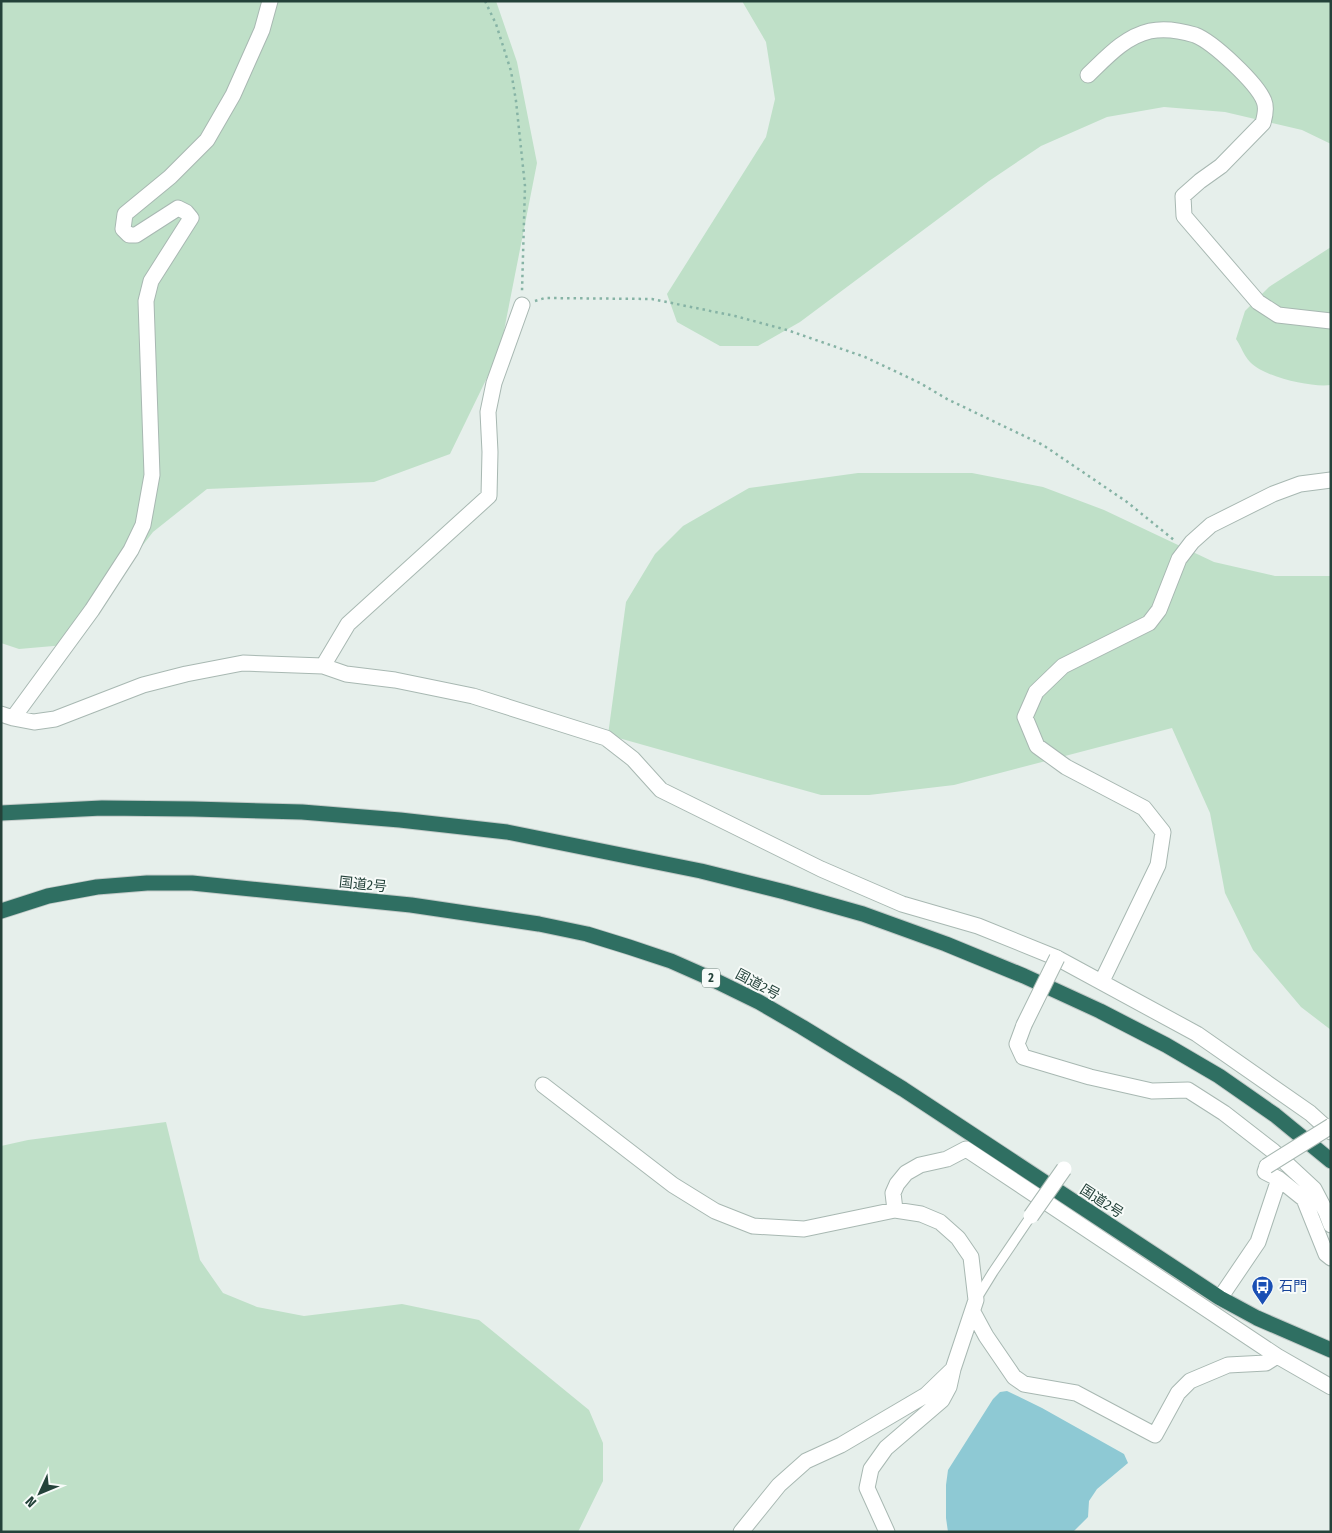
<svg xmlns="http://www.w3.org/2000/svg" width="1332" height="1533" viewBox="0 0 1332 1533" font-family="'Fira Sans Condensed','Noto Sans JP',sans-serif">
<style>
.green{fill:#bfe0c8}
.water{fill:#8ec9d4}
.lines{fill:none;stroke-linecap:round;stroke-linejoin:round}
.lane-casing{stroke:#a8b8b2;stroke-width:11}
.street-casing{stroke:#a8b8b2;stroke-width:17}
.highway-casing{stroke:#c2cac8;stroke-width:17}
.path{stroke:#86b3a5;stroke-width:2.5;stroke-dasharray:2.5 4;stroke-linecap:butt}
.lane{stroke:#fff;stroke-width:9}
.street{stroke:#fff;stroke-width:15}
.highway{stroke:#2f6f62;stroke-width:15}
.street-bridge-casing{stroke:#a8b8b2;stroke-width:17;stroke-linecap:butt}
.street-bridge{stroke:#fff;stroke-width:15}
.labels{text-anchor:middle;stroke-width:4;stroke-linejoin:round;paint-order:stroke}
.shield{fill:#f7fbf9;stroke:#637a73;stroke-width:1}
.shield-label{font-size:12px;font-weight:bold;fill:#24423a}
.street-label{font-size:14px;fill:#24423a;stroke:#f7fbf9}
.transit-label{font-size:14px;fill:#164399;stroke:#f7fbf9;text-anchor:start}
</style>
<rect width="100%" height="100%" fill="#e6efeb"/>
<path class="green" d="M 1,1 L 496,1 L 517,62 L 537,163 L 500,351 L 450,454 L 374,482 L 207,489 L 153,532 L 65,645 L 19,649 L 1,643 Z
M 742,1 L 1331,1 L 1331,144 L 1302,130 L 1225,112 L 1164,107 L 1107,117 L 1041,146 L 989,181 L 800,322 L 758,346 L 720,346 L 677,322 L 667,294 L 766,137 L 775,99 L 766,42 Z
M 1331,247 L 1331,385 C 1312,388 1264,377 1250,362 C 1244,356 1241,346 1236,339 L 1245,311 L 1269,287 Z
M 858,473 L 972,473 L 1043,487 L 1104,510 L 1214,562 L 1275,576 L 1331,576 L 1331,1030 L 1301,1007 L 1253,950 L 1225,893 L 1210,813 L 1172,728 L 954,785 L 869,795 L 821,795 L 608,735 L 626,602 L 655,554 L 683,526 L 749,488 Z
M 166,1122 L 200,1260 L 223,1293 L 257,1307 L 304,1316 L 402,1304 L 479,1320 L 589,1410 L 603,1443 L 603,1481 L 578,1532 L 1,1532 L 1,1146 L 28,1140 Z"/>
<path class="water" d="M 1007,1391 L 1042,1408 L 1124,1454 L 1128,1463 L 1097,1489 L 1089,1501 L 1088,1517 L 1073,1532 L 948,1532 L 946,1518 L 946,1485 L 948,1470 L 993,1399 L 1000,1392 Z"/>
<g class="lines">
<defs>
<path id="lane" d="M 977,1298 L 993,1272 L 1031,1216"/>
<path id="street" d="M 1088,75 C 1106,58 1124,37 1150,31 C 1164,28 1182,31 1195,35 C 1213,42 1257,83 1264,101 C 1267,108 1265,116 1263,123 L 1221,166 L 1200,181 L 1183,196 L 1184,216 L 1258,302 L 1278,315 L 1331,321
M 323,666 L 348,624 L 489,496 L 490,452 L 488,412 L 494,383 L 522,305
M 1,714 L 13,718 L 34,722 L 55,719 L 143,685 L 186,674 L 243,663 L 323,666 L 346,674 L 395,680 L 473,696 L 606,738 L 633,759 L 661,790 L 821,869 L 902,904 L 978,926 L 1057,958 L 1197,1034 L 1310,1113 L 1331,1132
M 13,718 L 92,610 L 131,550 L 143,525 L 152,475 L 146,301 L 151,281 L 191,218 L 186,212 L 178,208 L 136,235 L 129,235 L 123,229 L 125,214 L 170,177 L 207,140 L 233,95 L 262,30 L 270,1
M 1102,981 L 1158,865 L 1163,832 L 1144,808 L 1066,767 L 1037,746 L 1025,717 L 1036,692 L 1063,666 L 1149,623 L 1159,610 L 1179,559 L 1192,542 L 1211,525 L 1273,494 L 1300,484 L 1331,480
M 1024,1025 L 1017,1044 L 1023,1057 L 1090,1077 L 1152,1091 L 1188,1090 L 1224,1113 L 1273,1151 L 1314,1189 L 1326,1212 L 1331,1225
M 543,1085 L 673,1185 L 715,1211 L 753,1226 L 804,1229 L 895,1210 L 921,1214 L 940,1222 L 958,1238 L 971,1257 L 976,1300 L 953,1369 L 949,1387 L 942,1400 L 886,1448 L 871,1469 L 867,1488 L 887,1532
M 1267,1166 L 1265,1172 L 1279,1179 L 1304,1199 L 1326,1254 L 1331,1258
M 895,1210 L 893,1193 L 897,1184 L 906,1173 L 920,1165 L 947,1159 L 966,1149 L 1277,1356 L 1331,1387
M 1220,1298 L 1258,1242 L 1279,1179
M 973,1312 L 986,1336 L 1014,1377 L 1024,1384 L 1076,1393 L 1155,1435 L 1178,1393 L 1190,1381 L 1228,1365 L 1266,1363 L 1277,1356
M 741,1532 L 779,1485 L 806,1461 L 841,1445 L 926,1395 L 953,1369"/>
<path id="highway" d="M 1,813 L 102,808 L 193,809 L 302,812 L 400,820 L 507,832 L 701,871 L 785,892 L 863,914 L 946,944 L 1024,976 L 1100,1011 L 1166,1045 L 1219,1076 L 1275,1115 L 1331,1161
M 1,911 L 48,896 L 97,887 L 147,883 L 192,883 L 411,905 L 539,924 L 587,934 L 629,947 L 671,961 L 714,980 L 759,1002 L 802,1027 L 903,1089 L 1220,1298 L 1257,1318 L 1331,1350"/>
</defs>
<use href="#lane" class="lane-casing"/>
<use href="#street" class="street-casing"/>
<use href="#highway" class="highway-casing"/>
<path class="path" d="M 485,1 L 496,24 L 511,71 L 516,101 L 525,186 L 522,291
M 535,301 L 545,298 L 652,299 L 735,316 L 787,330 L 865,357 L 920,383 L 947,399 L 1043,445 L 1127,502 L 1174,540"/>
<use href="#lane" class="lane"/>
<use href="#street" class="street"/>
<use href="#highway" class="highway"/>
<defs>
<path id="street-bridge" d="M 1024,1025 L 1057,958
M 1267,1166 L 1331,1126
M 1031,1216 L 1064,1169"/>
</defs>
<use href="#street-bridge" class="street-bridge-casing"/>
<use href="#street-bridge" class="street-bridge"/>
</g>
<defs>
<symbol id="bus-pin" viewBox="-11 -11 22 30"><path d="M0 17L-7.5 6A9.5 9.5 0 1 1 7.5 6Z" fill="#1a4fb4" stroke="#f7fbf9"/><path d="M-5-6H5V4H4V6H2V4H-2V6H-4V4H-5ZM-3.5-4V0h7V-4ZM-3.5 1.2v1.5H-2V1.2ZM2 1.2v1.5H3.5V1.2Z" fill="#fff"/></symbol>
</defs>
<g fill-rule="evenodd">
<use href="#bus-pin" x="1250" y="1274" width="25" height="34"/>
</g>
<g class="labels">
<rect class="shield" x="702" y="968.5" width="18" height="19" rx="4"/>
<g class="shield-label">
<text x="711" y="982">2</text>
</g>
<g class="street-label">
<text transform="translate(363 884) rotate(6)" y="5">国道2号</text>
<text transform="translate(758 984) rotate(28)" y="5">国道2号</text>
<text transform="translate(1102 1201) rotate(33)" y="5">国道2号</text>
</g>
<g class="transit-label">
<text x="1279" y="1291">石門</text>
</g>
</g>
<rect width="1332" height="1533" fill="none" stroke="#24423a" stroke-width="5"/>
<g transform="translate(40 1493) rotate(226)" stroke="#f7fbf9" stroke-width="4" paint-order="stroke">
<path d="M0-4L9 19L0 12L-9 19Z" fill="#24423a"/>
<text y="-8" font-size="14" font-weight="bold" text-anchor="middle" fill="#24423a">N</text>
</g>
</svg>
